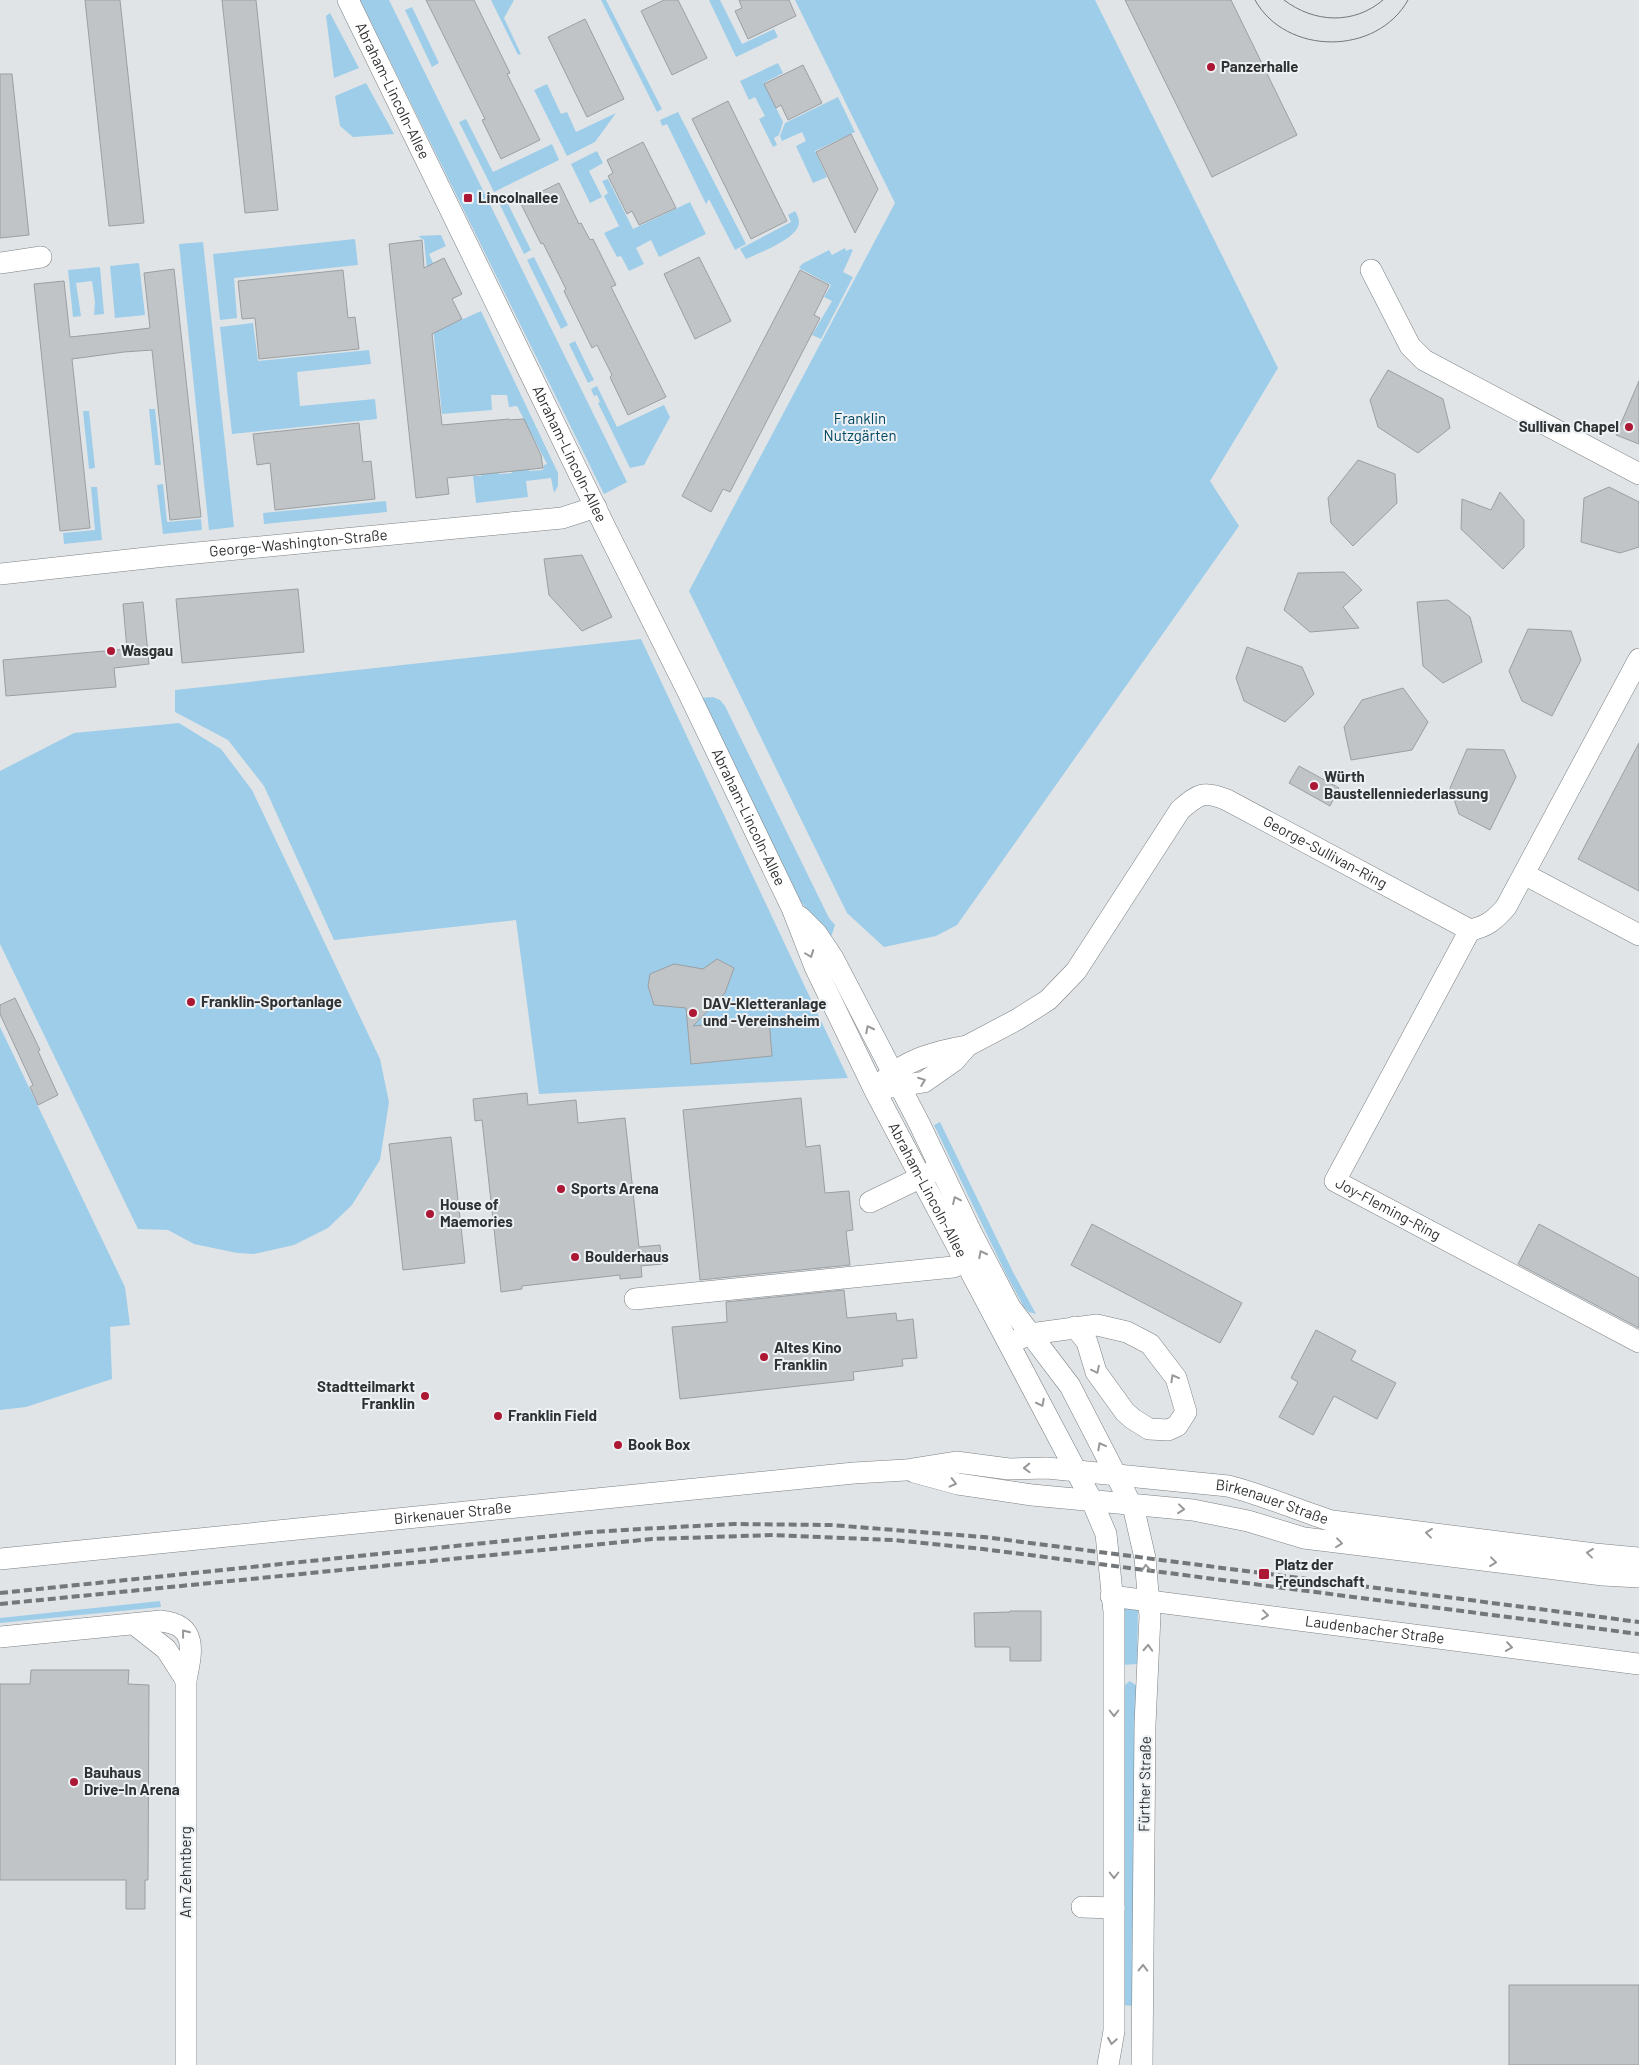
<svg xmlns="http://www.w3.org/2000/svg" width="1639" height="2065" viewBox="0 0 1639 2065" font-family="Barlow,sans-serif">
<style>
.green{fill:#9ecde9}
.building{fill:#c0c4c7;stroke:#9b9fa2}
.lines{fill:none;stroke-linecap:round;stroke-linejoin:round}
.minor-casing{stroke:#7c8083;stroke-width:22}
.minor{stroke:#fff;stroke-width:21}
.tram{stroke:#747779;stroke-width:1}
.rail{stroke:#747779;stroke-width:4;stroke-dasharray:8 4;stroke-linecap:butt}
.oneway{stroke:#979898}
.poi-dot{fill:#ac1734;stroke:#edf1f4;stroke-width:2}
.labels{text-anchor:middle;stroke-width:4;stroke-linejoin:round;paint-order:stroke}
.poi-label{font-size:15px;font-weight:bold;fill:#2f3132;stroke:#edf1f4;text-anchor:start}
.street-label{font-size:15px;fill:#2f3132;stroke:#edf1f4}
.park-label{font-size:15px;fill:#004663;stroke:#edf1f4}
</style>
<rect width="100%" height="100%" fill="#e0e4e7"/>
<path class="green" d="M 360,0 L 389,0 L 627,482 L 604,494 Z
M 491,0 L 514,0 L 504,18 L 521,54 L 518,55 Z
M 601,0 L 606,0 L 662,109 L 657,112 Z
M 709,0 L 720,0 L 742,44 L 774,29 L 778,37 L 736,57 Z
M 795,0 L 1095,0 L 1278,368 L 1210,481 L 1239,526 L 957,925 L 936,936 L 884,947 L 847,913 L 689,591 L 895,203 Z
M 412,7 L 439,63 L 432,67 L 405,10 Z
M 330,13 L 359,68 L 334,78 L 326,16 Z
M 778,63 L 783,73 L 764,83 L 783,122 L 779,135 L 774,138 L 777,145 L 773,147 L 759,119 L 765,116 L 755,97 L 749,100 L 740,81 Z
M 366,83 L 394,134 L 353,137 L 340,126 L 335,96 Z
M 547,84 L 561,114 L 567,112 L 576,132 L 616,113 L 595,142 L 567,156 L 534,90 Z
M 838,97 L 855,132 L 815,151 L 827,177 L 813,183 L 796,146 L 806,141 L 802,132 L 782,141 L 780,136 L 785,123 Z
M 678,112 L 746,244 L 735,250 L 709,199 L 706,204 L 667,124 L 662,126 L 660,120 Z
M 466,119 L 493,172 L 552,144 L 559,160 L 494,192 L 459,122 Z
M 597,151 L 603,163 L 589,171 L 602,197 L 590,203 L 571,164 Z
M 608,179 L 633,229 L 690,202 L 706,234 L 659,257 L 651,240 L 636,248 L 644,264 L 629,271 L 621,256 L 617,257 L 604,233 L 619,226 L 604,196 L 608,193 L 602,181 Z
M 505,198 L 531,250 L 524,254 L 498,201 Z
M 795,211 C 797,214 799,219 799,222 C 800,238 759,253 746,259 L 740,249 L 791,222 L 788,215 Z
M 441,235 L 446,246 L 429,254 L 443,285 L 450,325 L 481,311 L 558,473 L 558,486 L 554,493 L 551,478 L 526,481 L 528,497 L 476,503 L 473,476 L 481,476 L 482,471 L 497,470 L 499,474 L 512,473 L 512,469 L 528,467 L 529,471 L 543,470 L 544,465 L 547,464 L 517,406 L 509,407 L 507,395 L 491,395 L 492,410 L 442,414 L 424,240 L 418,236 Z
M 355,239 L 358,265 L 234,278 L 237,318 L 220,320 L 213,254 Z
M 203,242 L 234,527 L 209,530 L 179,244 Z
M 845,248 L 846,251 L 850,249 L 853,250 L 843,272 L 853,277 L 821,339 L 812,335 L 832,301 L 824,297 L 831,285 L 799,268 L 802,264 L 829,250 L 832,255 Z
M 534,257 L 568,325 L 561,329 L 527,260 Z
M 139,263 L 145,315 L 115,318 L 110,266 Z
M 100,267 L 104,314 L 94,315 L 95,302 L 92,281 L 76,283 L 81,316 L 73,317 L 68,270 Z
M 253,323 L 258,361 L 369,350 L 371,364 L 297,372 L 300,406 L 375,399 L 377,419 L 232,434 L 220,327 Z
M 575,341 L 594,380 L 588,383 L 569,344 Z
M 597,386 L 617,427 L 664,405 L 670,417 L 644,465 L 630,468 L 598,403 L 600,402 L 597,395 L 594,396 L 591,389 Z
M 149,409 L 155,409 L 161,465 L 155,465 Z
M 83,411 L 89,411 L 95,468 L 89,469 Z
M 163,484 L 167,522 L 201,519 L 202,530 L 163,534 L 157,485 Z
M 91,487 L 97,487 L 102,540 L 64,544 L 63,533 L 95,530 Z
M 386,501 L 387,512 L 264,524 L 263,513 Z
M 641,639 L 848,1078 L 539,1094 L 516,920 L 334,940 L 264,786 L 228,740 L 175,712 L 175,690 Z
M 713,697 L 720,700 L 725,706 L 829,918 L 835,925 L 831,937 L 800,901 L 700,698 Z
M 179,723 L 221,749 L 252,790 L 380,1059 L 389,1102 L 380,1160 L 352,1205 L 328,1228 L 294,1245 L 254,1254 L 237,1253 L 194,1244 L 168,1230 L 138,1229 L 0,944 L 0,771 L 74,733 Z
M 0,1027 L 125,1287 L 130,1325 L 110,1327 L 112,1379 L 26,1407 L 0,1410 Z
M 940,1122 L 1013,1272 L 1036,1314 L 1029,1312 L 1024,1307 L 1007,1276 L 934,1125 Z
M 160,1601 L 161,1607 L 0,1623 L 0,1618 Z
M 1123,1606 L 1138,1610 L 1137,1664 L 1122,1665 Z
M 1130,1681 L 1137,1686 L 1136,2006 L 1120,2005 L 1122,1687 Z"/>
<path class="building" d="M 85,0 L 120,0 L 144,223 L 109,226 Z
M 222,0 L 256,0 L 278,210 L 245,213 Z
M 426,0 L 474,0 L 510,73 L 507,74 L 540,140 L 501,159 L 482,120 L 485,119 Z
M 664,0 L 678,0 L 707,58 L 672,75 L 641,11 Z
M 739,0 L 789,0 L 796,16 L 748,39 L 735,11 L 742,8 Z
M 1125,0 L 1231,0 L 1297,135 L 1212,177 Z
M 585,19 L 624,99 L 587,117 L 548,37 Z
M 803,65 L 822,103 L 788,120 L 781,105 L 776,108 L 764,84 Z
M 0,74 L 12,74 L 29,235 L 0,238 Z
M 728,101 L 787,221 L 751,239 L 692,119 Z
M 851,134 L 878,189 L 855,233 L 816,152 Z
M 643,142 L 676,208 L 639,225 L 632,211 L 627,214 L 608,176 L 613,173 L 607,160 Z
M 559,183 L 579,224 L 581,223 L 590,240 L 593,239 L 616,285 L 611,287 L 666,397 L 628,415 L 610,377 L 612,375 L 597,345 L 592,348 L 564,291 L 566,289 L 543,243 L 541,244 L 520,202 Z
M 422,240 L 424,268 L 444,258 L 462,294 L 452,299 L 462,319 L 432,334 L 442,425 L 509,419 L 509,420 L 524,419 L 541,455 L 543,468 L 447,478 L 449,494 L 416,498 L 389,244 Z
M 699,257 L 731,321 L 695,339 L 664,274 Z
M 174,269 L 201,517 L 170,520 L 152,350 L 124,352 L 72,359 L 90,528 L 60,531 L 34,284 L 64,281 L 70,337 L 117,332 L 150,328 L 144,273 Z
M 343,270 L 348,318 L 355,317 L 359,349 L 259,359 L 255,318 L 242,319 L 238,281 Z
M 800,270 L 829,285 L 814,315 L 820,318 L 730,492 L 723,489 L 711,512 L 682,496 Z
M 1388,370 L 1443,399 L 1450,428 L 1418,453 L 1378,427 L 1370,400 Z
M 1639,381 L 1639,444 L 1616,435 Z
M 359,423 L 363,462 L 371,461 L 375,499 L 275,510 L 270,463 L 257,465 L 253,434 Z
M 1358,460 L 1395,474 L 1397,503 L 1353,546 L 1331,523 L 1328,498 Z
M 1609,487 L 1639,502 L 1639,547 L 1620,553 L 1581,542 L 1584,498 Z
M 1500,492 L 1524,520 L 1524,547 L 1503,569 L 1461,529 L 1462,499 L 1491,510 Z
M 582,555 L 612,617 L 582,631 L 549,595 L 544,559 Z
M 1344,572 L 1362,590 L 1343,607 L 1359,628 L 1310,632 L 1284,610 L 1298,573 Z
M 298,589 L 304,652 L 182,663 L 176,599 Z
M 1448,600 L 1470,617 L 1482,662 L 1443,683 L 1423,666 L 1417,602 Z
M 143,602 L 149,664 L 114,668 L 116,687 L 6,696 L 3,660 L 127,649 L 123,604 Z
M 1528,629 L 1571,631 L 1581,660 L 1552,716 L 1522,701 L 1509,671 Z
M 1247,647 L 1302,667 L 1314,694 L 1285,722 L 1244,701 L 1236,678 Z
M 1403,688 L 1428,722 L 1412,750 L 1351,760 L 1344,727 L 1362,700 Z
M 1639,743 L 1639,891 L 1578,859 Z
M 1467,749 L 1504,750 L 1516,777 L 1490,830 L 1459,814 L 1450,788 Z
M 1299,766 L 1339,788 L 1330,806 L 1289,783 Z
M 717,959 L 734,968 L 725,993 L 693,1026 L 769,1019 L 772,1056 L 691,1064 L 686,1008 L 654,1005 L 648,986 L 650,974 L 674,964 L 703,969 Z
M 15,998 L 40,1050 L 38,1051 L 58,1095 L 38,1105 L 30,1087 L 33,1085 L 0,1014 L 0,1005 Z
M 527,1093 L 528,1105 L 576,1100 L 578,1123 L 625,1118 L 639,1247 L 660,1245 L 662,1264 L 641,1266 L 642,1277 L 620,1279 L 620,1275 L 522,1286 L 522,1289 L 501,1292 L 482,1120 L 475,1121 L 473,1099 Z
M 801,1098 L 806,1147 L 820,1145 L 825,1193 L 849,1191 L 853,1230 L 846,1231 L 850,1265 L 700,1280 L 683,1110 Z
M 451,1137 L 465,1263 L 403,1270 L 389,1144 Z
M 1092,1224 L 1242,1303 L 1220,1343 L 1071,1265 Z
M 1539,1224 L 1639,1278 L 1639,1328 L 1518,1264 Z
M 844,1290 L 847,1318 L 896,1313 L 897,1321 L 913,1319 L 917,1358 L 902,1359 L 903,1366 L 853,1372 L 854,1380 L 680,1399 L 672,1327 L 727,1322 L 726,1302 Z
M 1316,1330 L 1356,1351 L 1351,1360 L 1396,1383 L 1377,1419 L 1334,1396 L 1313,1435 L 1279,1417 L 1298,1382 L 1291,1378 Z
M 1010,1611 L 1041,1611 L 1041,1661 L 1010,1661 L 1010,1647 L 975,1647 L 974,1613 L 1010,1612 Z
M 31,1670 L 129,1670 L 128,1684 L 149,1685 L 148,1880 L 145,1880 L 145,1909 L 126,1909 L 126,1880 L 0,1880 L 0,1684 L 30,1684 Z
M 1509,1985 L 1639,1985 L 1639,2065 L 1509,2065 Z"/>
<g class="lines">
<defs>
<g id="minor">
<path id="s1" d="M 348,0 L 605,527 L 688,692 L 792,908 L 815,967 L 874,1089 L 1092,1501 L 1106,1534 L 1114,1612 L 1114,2031 L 1108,2065"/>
<path d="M 0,263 L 41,257"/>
<path d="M 1371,270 L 1410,346 L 1424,360 L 1639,474"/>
<path id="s2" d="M 0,574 L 165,556 L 562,518 L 596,507"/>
<path d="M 1524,874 L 1639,935"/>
<path d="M 800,917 L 817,934 L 833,958 L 919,1123 L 971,1232 L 1010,1307 L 1070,1386 L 1134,1510 L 1145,1558 L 1150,1616 L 1145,1724 L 1142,2065"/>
<path id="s3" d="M 1470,930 L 1335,1181 L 1639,1342"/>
<path d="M 882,1082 C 905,1060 936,1051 967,1046"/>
<path id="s4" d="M 886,1088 L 924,1082 L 954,1061 L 967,1046 L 1018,1019 L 1048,1000 L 1076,971 L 1180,810 C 1199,794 1203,790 1227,800 L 1470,930 C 1486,927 1495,920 1506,907 L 1639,659"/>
<path d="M 870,1202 L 934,1171"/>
<path d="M 635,1299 L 953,1267 L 965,1262"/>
<path d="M 1019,1339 L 1030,1334 L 1097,1325 L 1127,1332 L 1150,1344 L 1176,1378 L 1186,1412 L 1177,1426 L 1168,1430 L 1149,1429 L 1133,1419 L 1125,1412 L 1096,1372 L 1087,1342 L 1075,1327"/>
<path d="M 914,1472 L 958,1484 L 1032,1495 L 1193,1510 L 1248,1521 L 1304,1538 L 1603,1575 L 1639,1577"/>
<path id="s5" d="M 0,1559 L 854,1473 L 906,1470 L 956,1462 L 1009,1469 L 1047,1468 L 1228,1486 C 1264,1495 1297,1510 1332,1521 L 1595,1554 L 1639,1558"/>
<path id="s6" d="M 1111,1596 L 1639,1664"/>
<path d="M 134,1624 L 166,1649 L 186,1680"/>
<path d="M 0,1637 L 161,1621 C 198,1625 192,1651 186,1680 L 186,2065"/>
<path d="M 1082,1907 L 1114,1908"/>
</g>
</defs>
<use href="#minor" class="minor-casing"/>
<use href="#minor" class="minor"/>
<path class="tram" d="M 1255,0 C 1286,56 1377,56 1408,0
M 1284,0 C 1314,23 1354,25 1383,0"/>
<path class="rail" d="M 0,1593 L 591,1532 L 676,1527 L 734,1524 L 831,1525 L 984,1537 L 1639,1622
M 0,1604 L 652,1539 L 773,1535 L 893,1540 L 983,1549 L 1639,1634"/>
</g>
<defs><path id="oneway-chevron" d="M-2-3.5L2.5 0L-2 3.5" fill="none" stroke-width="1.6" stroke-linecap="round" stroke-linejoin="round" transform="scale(1.25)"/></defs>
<g class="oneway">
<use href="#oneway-chevron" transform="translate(810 954) rotate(69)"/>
<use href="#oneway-chevron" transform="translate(869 1029) rotate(-117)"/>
<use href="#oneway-chevron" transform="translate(922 1081) rotate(-21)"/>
<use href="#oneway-chevron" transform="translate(956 1200) rotate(-115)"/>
<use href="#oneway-chevron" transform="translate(982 1254) rotate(-117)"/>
<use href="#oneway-chevron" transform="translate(1096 1370) rotate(64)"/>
<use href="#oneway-chevron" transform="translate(1174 1378) rotate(-119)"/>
<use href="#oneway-chevron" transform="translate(1041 1403) rotate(63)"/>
<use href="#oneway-chevron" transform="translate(1101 1446) rotate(-118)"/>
<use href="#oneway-chevron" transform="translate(1027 1468) rotate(178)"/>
<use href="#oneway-chevron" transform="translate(953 1483) rotate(14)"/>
<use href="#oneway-chevron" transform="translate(1181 1509) rotate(6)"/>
<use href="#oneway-chevron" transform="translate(1429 1533) rotate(-173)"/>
<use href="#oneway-chevron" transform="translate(1339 1543) rotate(7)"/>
<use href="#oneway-chevron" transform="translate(1590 1553) rotate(-173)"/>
<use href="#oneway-chevron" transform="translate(1493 1562) rotate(7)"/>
<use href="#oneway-chevron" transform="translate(1146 1568) rotate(-94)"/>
<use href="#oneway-chevron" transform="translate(1265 1615) rotate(7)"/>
<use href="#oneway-chevron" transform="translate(185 1633) rotate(-128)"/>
<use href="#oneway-chevron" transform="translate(1509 1647) rotate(8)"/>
<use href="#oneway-chevron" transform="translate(1148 1648) rotate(-87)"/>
<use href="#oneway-chevron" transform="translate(1114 1713) rotate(90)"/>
<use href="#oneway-chevron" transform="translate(1114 1875) rotate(90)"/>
<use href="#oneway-chevron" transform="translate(1143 1968) rotate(-89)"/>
<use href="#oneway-chevron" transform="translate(1112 2041) rotate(99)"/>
</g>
<g class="poi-dot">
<circle cx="1211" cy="67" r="5"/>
<rect x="463" y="193" width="10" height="10" rx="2.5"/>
<circle cx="1629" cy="427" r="5"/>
<circle cx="111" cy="651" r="5"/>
<circle cx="1314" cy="786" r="5"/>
<circle cx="191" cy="1002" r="5"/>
<circle cx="693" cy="1013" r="5"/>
<circle cx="561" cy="1189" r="5"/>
<circle cx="430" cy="1214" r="5"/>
<circle cx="575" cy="1257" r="5"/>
<circle cx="764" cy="1357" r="5"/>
<circle cx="425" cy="1396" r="5"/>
<circle cx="498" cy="1416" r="5"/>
<circle cx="618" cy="1445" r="5"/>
<rect x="1258" y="1568" width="12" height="12" rx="2.5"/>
<circle cx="74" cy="1782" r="5"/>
</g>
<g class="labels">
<g class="poi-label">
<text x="1221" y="72">Panzerhalle</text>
<text x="478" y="203">Lincolnallee</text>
<text x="1619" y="432" text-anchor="end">Sullivan Chapel</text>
<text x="121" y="656">Wasgau</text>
<text x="1324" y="782">Würth<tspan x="1324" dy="17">Baustellenniederlassung</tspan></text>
<text x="201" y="1007">Franklin-Sportanlage</text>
<text x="703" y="1009">DAV-Kletteranlage<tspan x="703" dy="17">und -Vereinsheim</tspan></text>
<text x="571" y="1194">Sports Arena</text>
<text x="440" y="1210">House of<tspan x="440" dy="17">Maemories</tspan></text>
<text x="585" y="1262">Boulderhaus</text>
<text x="774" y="1353">Altes Kino<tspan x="774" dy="17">Franklin</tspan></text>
<text x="415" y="1392" text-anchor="end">Stadtteilmarkt<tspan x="415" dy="17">Franklin</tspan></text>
<text x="508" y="1421">Franklin Field</text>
<text x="628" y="1450">Book Box</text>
<text x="1275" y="1570">Platz der<tspan x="1275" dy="17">Freundschaft</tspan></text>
<text x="84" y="1778">Bauhaus<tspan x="84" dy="17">Drive-In Arena</tspan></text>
</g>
<g class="street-label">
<text dy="5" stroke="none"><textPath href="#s1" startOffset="101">Abraham-Lincoln-Allee</textPath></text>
<text dy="5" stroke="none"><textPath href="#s1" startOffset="505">Abraham-Lincoln-Allee</textPath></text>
<text dy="5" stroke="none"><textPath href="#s2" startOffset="300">George-Washington-Straße</textPath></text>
<text dy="5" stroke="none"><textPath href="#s1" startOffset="910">Abraham-Lincoln-Allee</textPath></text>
<text dy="5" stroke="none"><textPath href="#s4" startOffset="584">George-Sullivan-Ring</textPath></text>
<text dy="5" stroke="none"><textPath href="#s1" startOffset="1324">Abraham-Lincoln-Allee</textPath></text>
<text dy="5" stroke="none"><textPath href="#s3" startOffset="345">Joy-Fleming-Ring</textPath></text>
<text dy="5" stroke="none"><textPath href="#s5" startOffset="1281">Birkenauer Straße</textPath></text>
<text dy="5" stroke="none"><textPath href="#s5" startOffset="455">Birkenauer Straße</textPath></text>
<text dy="5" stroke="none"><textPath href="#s6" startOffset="266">Laudenbacher Straße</textPath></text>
<text transform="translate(1145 1784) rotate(-89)" y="5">Fürther Straße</text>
<text transform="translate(186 1872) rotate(-90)" y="5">Am Zehntberg</text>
</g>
<g class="park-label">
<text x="860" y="424">Franklin<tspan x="860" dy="17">Nutzgärten</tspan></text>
</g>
</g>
</svg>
